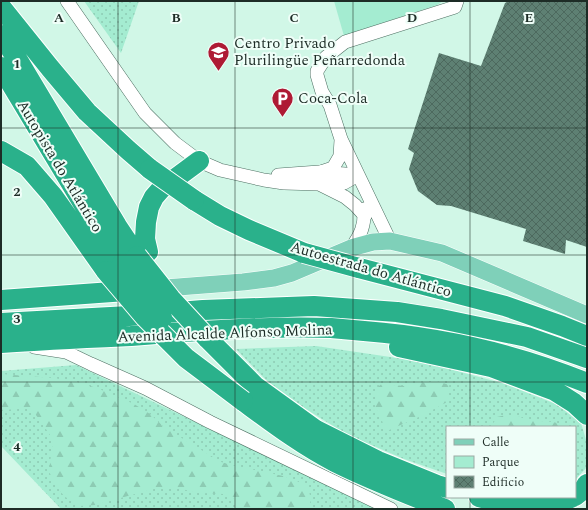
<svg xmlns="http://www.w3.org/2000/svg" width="588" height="510" viewBox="0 0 588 510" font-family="Spectral,serif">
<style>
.grass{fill:url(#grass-dots)}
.forest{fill:url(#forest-firs)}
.park{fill:#a4ecd1}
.building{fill:url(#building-cross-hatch)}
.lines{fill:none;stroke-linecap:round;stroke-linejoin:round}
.minor-casing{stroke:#4d6f62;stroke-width:14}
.major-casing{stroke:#fff;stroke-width:18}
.highway-casing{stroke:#fff;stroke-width:22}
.minor{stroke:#fff;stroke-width:13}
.major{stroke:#7fd0b9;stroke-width:17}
.highway{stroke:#2ab18b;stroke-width:20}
.highway-bridge-casing{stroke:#fff;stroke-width:22;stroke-linecap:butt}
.highway-bridge{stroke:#2ab18b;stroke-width:20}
.grid{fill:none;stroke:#1d2c26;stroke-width:1;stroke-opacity:0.55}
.labels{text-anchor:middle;stroke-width:4;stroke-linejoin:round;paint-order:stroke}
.poi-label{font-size:15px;fill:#1d2c26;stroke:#effef8;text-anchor:start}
.street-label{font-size:15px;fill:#1d2c26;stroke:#effef8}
.grid-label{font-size:13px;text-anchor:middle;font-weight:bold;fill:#1d2c26;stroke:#effef8;stroke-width:4;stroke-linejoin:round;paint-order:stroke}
</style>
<defs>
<pattern id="grass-dots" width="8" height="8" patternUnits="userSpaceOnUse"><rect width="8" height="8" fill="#a4ecd1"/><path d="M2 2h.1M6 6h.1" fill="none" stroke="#8dcbb3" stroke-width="1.8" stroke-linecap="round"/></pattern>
<pattern id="forest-firs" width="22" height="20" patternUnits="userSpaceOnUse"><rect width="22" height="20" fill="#a4ecd1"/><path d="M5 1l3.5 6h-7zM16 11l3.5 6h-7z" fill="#8dcbb3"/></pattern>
<pattern id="building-cross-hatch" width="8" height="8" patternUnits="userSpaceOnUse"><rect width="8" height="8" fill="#5e8073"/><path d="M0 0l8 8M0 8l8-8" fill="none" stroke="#4d695e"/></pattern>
</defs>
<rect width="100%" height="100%" fill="#d1f7e7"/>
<path class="grass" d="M 84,1 L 139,1 L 121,53 Z
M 316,346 L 424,362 L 505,384 L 556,404 L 581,423 L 587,443 L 587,467 L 575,480 L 575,427 L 447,427 L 447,474 L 404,459 L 348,435 L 304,408 L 267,381 L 236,349 Z
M 76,365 L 377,509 L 61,509 L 1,446 L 1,371 Z"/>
<path class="forest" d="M 1,374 L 53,378 L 73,381 L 97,388 L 134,404 L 150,414 L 162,425 L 180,437 L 221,462 L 243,468 L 265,472 L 283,476 L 295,480 L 308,487 L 311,500 L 308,509 L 237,509 L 234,499 L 223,494 L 203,493 L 180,489 L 157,488 L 95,505 L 79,506 L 64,496 L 54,483 L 49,471 L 53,439 L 31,408 L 3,410 L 1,409 Z
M 437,381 L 449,385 L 449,401 L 421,416 L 387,431 L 383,424 L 381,417 L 375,407 L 375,389 L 383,383 L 393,385 L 404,386 L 420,383 Z
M 506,415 L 517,416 L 528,420 L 553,422 L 565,425 L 568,427 L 491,427 L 497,417 Z"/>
<path class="park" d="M 334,1 L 443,1 L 437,5 L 344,36 Z"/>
<path class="building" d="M 509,1 L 587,1 L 587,247 L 566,240 L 565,254 L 523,241 L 526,229 L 451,206 L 437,205 L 418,191 L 409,169 L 414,153 L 408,149 L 439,53 L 481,66 L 505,3 Z"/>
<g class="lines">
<defs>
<path id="minor" d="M 67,1 L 145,113 L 175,143 L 199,161 L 220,170 L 264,180 L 284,183 L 319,184 L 345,197 L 355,205 L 365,216
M 321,172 L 333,168 L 340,156 L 341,140
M 278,175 L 319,172 L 358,175
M 322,184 L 344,183 L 358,175
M 390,241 L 341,139 L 330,105 L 322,92 L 317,75 L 317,71 L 326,57 L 345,42 L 455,7 L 457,1
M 351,248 C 361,235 365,225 364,209
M 34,347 L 66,352 L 91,364 L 145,388 L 210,422 L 391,509"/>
<path id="major" d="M 152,289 L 243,282 L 274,278 L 292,273 L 351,248 L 373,242 L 390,241 L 442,253 L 587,315"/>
<path id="highway" d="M 1,7 L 50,68 L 87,112 L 128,150 L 150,169
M 1,35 L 16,57 L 117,226 L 137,256
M 1,67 L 102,235 L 122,263
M 1,151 L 27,166 L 53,196 L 106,271
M 194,200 L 220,216 L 249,230 L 304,253
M 148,252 L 145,239 L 146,222 L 149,207 L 154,197 L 161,189 L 199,161
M 359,268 L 505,306 L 562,326 L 587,336
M 1,300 L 126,291
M 1,323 L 129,316 L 203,310 L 314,306 L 397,312 L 441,319 L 527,337 L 587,358
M 207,338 L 255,386 L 316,430 L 378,461 L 437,485 L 447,488
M 1,343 C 44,340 88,338 131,336 C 197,331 264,326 331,328 C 342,329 353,330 364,331 C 440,337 516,354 587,383
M 399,347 L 491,367 L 555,391 L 574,403 L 587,415
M 243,401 C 273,423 302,445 335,462 C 371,480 408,494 445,509
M 575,496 L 584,489 L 587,484
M 479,497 C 508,505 546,510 573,497"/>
</defs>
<use href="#minor" class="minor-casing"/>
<use href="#major" class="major-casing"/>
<use href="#highway" class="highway-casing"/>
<use href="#minor" class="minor"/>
<use href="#major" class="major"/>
<use href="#highway" class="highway"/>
<defs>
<path id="highway-bridge" d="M 150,169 L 194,200
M 304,253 L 359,268
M 137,256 L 171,299 L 207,338
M 122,263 L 158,313 L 162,318
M 106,271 L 145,317 L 186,358 L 243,401"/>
</defs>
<use href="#highway-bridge" class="highway-bridge-casing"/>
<use href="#highway-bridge" class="highway-bridge"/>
</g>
<path class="grid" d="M 118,1 L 118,509M 235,1 L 235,509M 353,1 L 353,509M 470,1 L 470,427M 1,128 L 587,128M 1,255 L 587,255M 1,382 L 587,382M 470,497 L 470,509"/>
<defs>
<symbol id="school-pin" viewBox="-11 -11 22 30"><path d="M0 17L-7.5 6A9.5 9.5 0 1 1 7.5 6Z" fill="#ae1a34" stroke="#effef8"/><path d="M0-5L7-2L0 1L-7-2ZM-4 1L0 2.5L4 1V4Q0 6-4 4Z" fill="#fff"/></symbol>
<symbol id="parking-pin" viewBox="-11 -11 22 30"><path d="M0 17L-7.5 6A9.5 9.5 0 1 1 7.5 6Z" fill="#ae1a34" stroke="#effef8"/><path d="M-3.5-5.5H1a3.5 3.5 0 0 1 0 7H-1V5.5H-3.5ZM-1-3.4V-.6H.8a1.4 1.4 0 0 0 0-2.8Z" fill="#fff"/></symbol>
</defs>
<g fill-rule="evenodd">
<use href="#school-pin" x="206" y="40" width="25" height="34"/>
<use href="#parking-pin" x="270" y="86" width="25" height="34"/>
</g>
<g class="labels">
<g class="poi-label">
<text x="234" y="48">Centro Privado<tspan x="234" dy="17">Plurilingüe Peñarredonda</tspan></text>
<text x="298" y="103">Coca-Cola</text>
</g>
<g class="street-label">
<text transform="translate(60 166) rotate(59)" y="5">Autopista do Atlántico</text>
<text transform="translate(371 269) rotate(16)" y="5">Autoestrada do Atlántico</text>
<text transform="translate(225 333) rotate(-2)" y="5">Avenida Alcalde Alfonso Molina</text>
</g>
</g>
<g class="grid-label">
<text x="59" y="22">A</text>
<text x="176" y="22">B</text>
<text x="294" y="22">C</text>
<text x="412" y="22">D</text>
<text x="529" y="22">E</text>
<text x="17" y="68">1</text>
<text x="17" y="196">2</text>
<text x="17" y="323">3</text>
<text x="17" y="451">4</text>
</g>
<rect width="588" height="510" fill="none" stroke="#1d2c26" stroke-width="4"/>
<rect x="446" y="426" width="130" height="72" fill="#effef8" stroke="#9baaa4"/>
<rect x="454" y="439" width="20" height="6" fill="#7fd0b9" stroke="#9baaa4"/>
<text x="482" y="446" font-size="12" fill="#1d2c26">Calle</text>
<rect x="454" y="456" width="20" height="12" fill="#a4ecd1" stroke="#9baaa4"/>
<text x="482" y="466" font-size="12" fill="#1d2c26">Parque</text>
<rect x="454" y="476" width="20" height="12" fill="url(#building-cross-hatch)" stroke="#9baaa4"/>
<text x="482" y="486" font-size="12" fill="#1d2c26">Edificio</text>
</svg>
